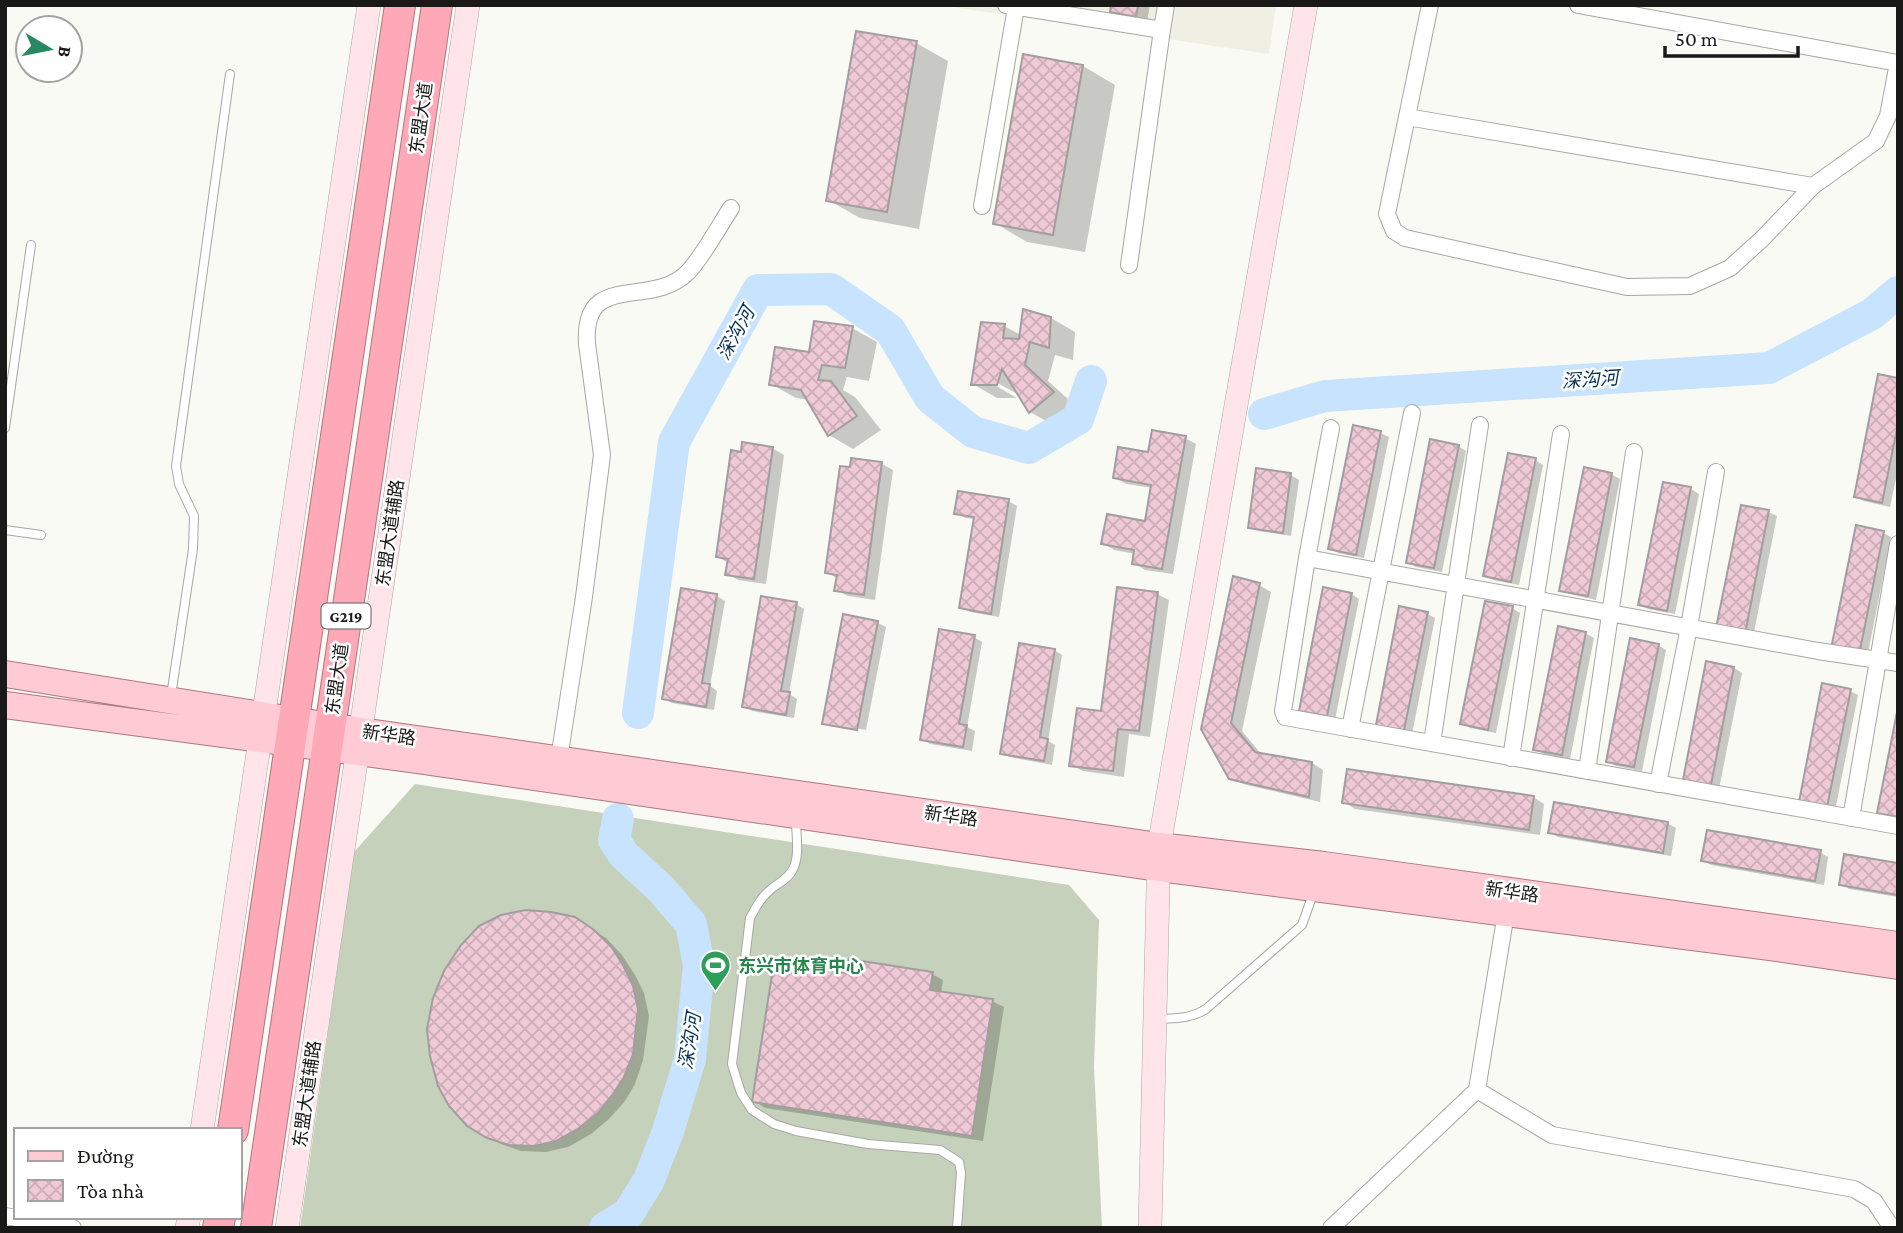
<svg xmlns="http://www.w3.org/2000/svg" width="1903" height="1233" viewBox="0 0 1903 1233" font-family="'Crimson Pro','Noto Sans SC',serif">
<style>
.built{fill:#f0efe3}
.pitch{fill:#c5d1ba}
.shadow{fill:#0003}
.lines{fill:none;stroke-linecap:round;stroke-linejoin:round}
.river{stroke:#c8e3fd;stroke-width:32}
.building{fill:url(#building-cross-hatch);stroke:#a29e9f;stroke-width:2}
.lane-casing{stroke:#a8a7a3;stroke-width:10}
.street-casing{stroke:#a8a7a3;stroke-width:18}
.secondary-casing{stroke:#a8a7a3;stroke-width:24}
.primary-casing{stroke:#ae7680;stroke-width:28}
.highway-casing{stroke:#ae7680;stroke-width:32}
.lane{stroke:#fff;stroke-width:8}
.street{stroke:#fff;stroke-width:16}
.secondary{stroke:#ffe5ea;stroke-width:23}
.primary{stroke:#fecbd4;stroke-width:26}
.highway{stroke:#fea8b8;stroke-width:30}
.labels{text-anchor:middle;stroke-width:5;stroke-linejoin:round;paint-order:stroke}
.shield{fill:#fff;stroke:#5e5e5d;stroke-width:2}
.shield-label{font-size:16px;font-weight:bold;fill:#191918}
.street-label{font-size:18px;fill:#191918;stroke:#fff}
.leisure-label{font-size:18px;font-weight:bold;fill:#27864d;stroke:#fff;text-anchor:start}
.water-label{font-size:19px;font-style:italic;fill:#063254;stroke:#fff}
</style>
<defs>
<pattern id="building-cross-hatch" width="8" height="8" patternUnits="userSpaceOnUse" patternTransform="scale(1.75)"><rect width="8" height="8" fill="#efc9d6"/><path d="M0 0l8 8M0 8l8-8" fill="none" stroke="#ccacb7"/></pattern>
</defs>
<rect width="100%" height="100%" fill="#fafaf5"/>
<path class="built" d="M 939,5 L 1276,5 L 1269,54 Z"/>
<path class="pitch" d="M 415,784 L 1069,885 L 1099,920 L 1094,1067 L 1102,1228 L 300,1228 L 354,852 Z"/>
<path class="shadow" d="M 1113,5 L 1150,5 L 1147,22 L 1123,18 L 1112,11 Z
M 916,43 L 948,61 L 919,229 L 860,218 L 828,200 Z
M 1083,66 L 1115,85 L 1085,252 L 1027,242 L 995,223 Z
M 1051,318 L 1075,332 L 1073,360 L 1055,355 L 1048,381 L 1077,407 L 1055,426 L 1030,412 L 1021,396 L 992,380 L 991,383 L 1017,398 L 997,398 L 973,384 L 1004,326 L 1021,335 Z
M 852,328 L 877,342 L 869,381 L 847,377 L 843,390 L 855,397 L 881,430 L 853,449 L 829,435 L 809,400 L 796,398 L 771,384 L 811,353 Z
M 1898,380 L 1898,469 L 1890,507 L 1864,501 L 1856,497 Z
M 1380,433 L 1389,437 L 1364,558 L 1338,553 L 1330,548 Z
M 1185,438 L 1196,444 L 1173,574 L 1145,570 L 1134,563 L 1136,554 L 1114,550 L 1103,543 L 1146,523 L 1153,488 L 1126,484 L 1115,477 L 1149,454 Z
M 1458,446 L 1466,451 L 1442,572 L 1416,567 L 1408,562 Z
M 772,448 L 784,455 L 766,584 L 738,580 L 727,574 L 729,563 L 717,557 L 742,454 Z
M 852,460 L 882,464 L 893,470 L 875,600 L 848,596 L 836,590 L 838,579 L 827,572 Z
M 1535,460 L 1543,465 L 1519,585 L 1493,580 L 1485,575 Z
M 1257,470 L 1291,475 L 1299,480 L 1291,536 L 1258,531 L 1250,527 Z
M 1611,474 L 1620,479 L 1596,600 L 1570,594 L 1561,590 Z
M 1691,489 L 1699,494 L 1675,614 L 1648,609 L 1640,604 Z
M 1008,501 L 1017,506 L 999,617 L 970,612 L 961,607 L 975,519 L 965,518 L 956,513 Z
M 1768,512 L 1777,516 L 1753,637 L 1726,632 Z
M 1883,533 L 1891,537 L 1867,658 L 1841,653 Z
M 1259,585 L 1271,592 L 1242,731 L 1262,755 L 1312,763 L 1323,770 L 1320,802 L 1243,784 L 1231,778 L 1203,728 Z
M 1157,594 L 1169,600 L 1150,737 L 1129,734 L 1124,777 L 1083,771 L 1071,765 L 1102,713 Z
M 1351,594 L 1359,599 L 1335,720 L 1309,714 L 1301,710 Z
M 717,596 L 725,601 L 710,686 L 717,691 L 714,710 L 672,703 L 664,698 Z
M 796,604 L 804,609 L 789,694 L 797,699 L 794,718 L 752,711 L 744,706 Z
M 1512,608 L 1520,613 L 1496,733 L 1470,728 L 1462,723 Z
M 1427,614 L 1435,618 L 1411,739 L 1385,734 Z
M 878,623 L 886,627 L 866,730 L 831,723 L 831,726 L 824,723 Z
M 1585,633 L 1594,638 L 1570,759 L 1544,754 L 1535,749 Z
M 974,637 L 982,642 L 967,727 L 975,731 L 972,751 L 930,744 L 922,739 Z
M 1658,645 L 1666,650 L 1642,771 L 1616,766 L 1608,761 Z
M 1054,650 L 1062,655 L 1048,741 L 1055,745 L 1052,765 L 1010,757 L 1002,753 Z
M 1708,663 L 1734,668 L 1742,673 L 1718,794 L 1692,788 Z
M 1850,691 L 1858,695 L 1834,816 L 1808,811 Z
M 1533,797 L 1544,804 L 1540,835 L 1355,809 L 1344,802 Z
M 1667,823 L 1676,828 L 1671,856 L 1558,837 L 1550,832 Z
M 1820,852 L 1828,857 L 1824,885 L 1711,865 L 1703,861 Z
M 1898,865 L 1898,897 L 1849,889 L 1841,884 Z
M 574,919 L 606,938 L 622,955 L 635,975 L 644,993 L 649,1016 L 643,1060 L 635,1084 L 625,1101 L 609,1119 L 591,1134 L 568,1147 L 546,1152 L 521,1151 L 501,1144 L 468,1124 Z
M 932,974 L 943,980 L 941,993 L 992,1001 L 1004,1007 L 983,1141 L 765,1108 L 754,1101 L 848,975 Z"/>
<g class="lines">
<path class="river" d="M 1264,414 L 1325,396 L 1769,368 L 1872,314 L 1898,292
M 638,713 L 674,442 L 758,290 L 831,289 L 890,330 L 930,398 L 973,432 L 1029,448 L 1078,419 L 1091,381
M 605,1228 L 628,1214 L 649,1180 L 668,1131 L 690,1059 L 699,965 L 691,924 L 660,888 L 624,855 L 614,840 L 618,819"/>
</g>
<path class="building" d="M 1111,5 L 1138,5 L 1136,17 L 1110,12 Z
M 856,31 L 917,41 L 887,212 L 826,201 Z
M 1023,54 L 1083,65 L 1053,235 L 993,224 Z
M 1023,309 L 1051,317 L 1049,348 L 1030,342 L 1025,365 L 1054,392 L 1029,413 L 1002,369 L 997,385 L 971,385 L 981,322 L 1005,324 L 1003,338 L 1019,339 Z
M 814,321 L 853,326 L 845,368 L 822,365 L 818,380 L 831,381 L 857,416 L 828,436 L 801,390 L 769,385 L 775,347 L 809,352 Z
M 1878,374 L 1898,378 L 1898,424 L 1882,503 L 1854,497 Z
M 1353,425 L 1381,431 L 1356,555 L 1328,549 Z
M 1152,430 L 1186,436 L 1162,569 L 1132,564 L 1134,550 L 1101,544 L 1107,514 L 1145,521 L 1151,485 L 1113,478 L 1118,447 L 1148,452 Z
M 1430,439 L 1459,445 L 1434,568 L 1406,563 Z
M 742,442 L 773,447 L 754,579 L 725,575 L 728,559 L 716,557 L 731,450 L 741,452 Z
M 1508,453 L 1536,458 L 1511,582 L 1483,576 Z
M 851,458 L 882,462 L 864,595 L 834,591 L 837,575 L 825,573 L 840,466 L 850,467 Z
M 1584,467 L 1612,473 L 1588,596 L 1559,591 Z
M 1256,468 L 1291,473 L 1283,533 L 1248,528 Z
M 1663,482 L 1691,487 L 1667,611 L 1638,605 Z
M 958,491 L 1009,499 L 991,614 L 959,608 L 974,517 L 954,514 Z
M 1741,505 L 1769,510 L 1745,634 L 1716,628 Z
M 1856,525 L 1884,531 L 1859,655 L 1831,649 Z
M 1233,576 L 1260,583 L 1231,723 L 1255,752 L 1312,762 L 1309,797 L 1229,779 L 1201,729 Z
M 1117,587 L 1158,592 L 1139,731 L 1118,729 L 1113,771 L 1069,766 L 1077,708 L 1101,711 Z
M 1323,587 L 1352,593 L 1327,716 L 1299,711 Z
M 681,588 L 717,594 L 702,683 L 710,684 L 706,707 L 662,699 Z
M 761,596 L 797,602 L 781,691 L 790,692 L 786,715 L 742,707 Z
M 1485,601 L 1513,606 L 1488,730 L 1460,724 Z
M 1399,606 L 1428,612 L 1403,735 L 1375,730 Z
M 843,614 L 878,621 L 857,730 L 822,724 Z
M 1558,626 L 1586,632 L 1562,755 L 1533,750 Z
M 939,629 L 975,635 L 959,724 L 967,725 L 963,747 L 920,740 Z
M 1630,638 L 1659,644 L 1634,767 L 1606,762 Z
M 1019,643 L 1055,649 L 1040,737 L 1048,739 L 1044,761 L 1000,754 Z
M 1706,661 L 1734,667 L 1710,790 L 1682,785 Z
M 1822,683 L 1851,689 L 1826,812 L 1798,807 Z
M 1898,707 L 1898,817 L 1877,813 Z
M 1347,769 L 1534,796 L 1529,830 L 1342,803 Z
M 1554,802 L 1668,822 L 1663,853 L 1548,833 Z
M 1707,830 L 1821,850 L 1815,881 L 1701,861 Z
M 1844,854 L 1898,863 L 1898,895 L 1839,885 Z
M 526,910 L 551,912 L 575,917 L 594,930 L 611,946 L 624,967 L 633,986 L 638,1009 L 633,1054 L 624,1077 L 613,1094 L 598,1113 L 579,1128 L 556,1141 L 534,1146 L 509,1145 L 487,1138 L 467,1126 L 449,1106 L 438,1086 L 430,1056 L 427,1029 L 433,998 L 444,971 L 461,945 L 479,926 L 501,915 Z
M 849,959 L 933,972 L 930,990 L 993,999 L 972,1136 L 752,1102 L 774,962 L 846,973 Z"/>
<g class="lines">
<defs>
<path id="lane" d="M 5,428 L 31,245
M 5,530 L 41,535
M 171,696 L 193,549 L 194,516 L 179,484 L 176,466 L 230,74
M 796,820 C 796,835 800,856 793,869 C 788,880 777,883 769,891 C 760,898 755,909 750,918 L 732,1064 L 741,1093 L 752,1110 L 774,1124 L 796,1131 L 868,1144 L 940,1150 L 959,1162 L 961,1173 L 957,1228
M 1158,1019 C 1176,1018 1190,1019 1206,1009 L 1302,925 L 1313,894"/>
<path id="street" d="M 1006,5 L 1162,30 L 1166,5
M 1430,5 L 1387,214 L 1394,231 L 1405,238 L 1627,287 L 1690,286 L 1730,268 L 1762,239 L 1813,186 L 1876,141 L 1888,116 L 1898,63 L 1578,5
M 1407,117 L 1813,186
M 982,206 L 1016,7
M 1129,265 L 1162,30
M 1331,428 L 1307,558 L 1283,711 L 1285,717 L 1898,826
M 1307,558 L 1818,651 L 1898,663
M 1350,729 L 1412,413
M 1432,743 L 1480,425
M 1511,758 L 1561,434
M 559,759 L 584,597 L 602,455 L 587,344 C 582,269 651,310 688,272 C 701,259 720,225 731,208
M 1587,771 L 1634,452
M 1658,784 L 1689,627 L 1716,472
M 1851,818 L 1898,544
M 1477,1090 L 1552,1135 L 1854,1189 L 1874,1201 L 1892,1228
M 5,1216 L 73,1228
M 1331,1228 L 1477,1090 L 1506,913"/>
<path id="secondary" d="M 202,1130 L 369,5
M 187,1228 L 189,1217
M 287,1228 L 468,5
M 1150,1228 L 1159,846 L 1306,5"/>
<path id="primary" d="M 5,674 L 361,731 L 1159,846 L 1324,865 L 1898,945
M 5,705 L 418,760 L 1158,868 L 1784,949 L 1898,966"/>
<path id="highway" d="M 233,1130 L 400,5
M 218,1228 L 220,1217
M 256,1228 L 437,5"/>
</defs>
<use href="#lane" class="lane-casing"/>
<use href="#street" class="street-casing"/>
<use href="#secondary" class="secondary-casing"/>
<use href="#primary" class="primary-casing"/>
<use href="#highway" class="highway-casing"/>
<use href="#lane" class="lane"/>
<use href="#street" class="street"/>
<use href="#secondary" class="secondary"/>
<use href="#primary" class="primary"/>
<use href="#highway" class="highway"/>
</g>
<defs>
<symbol id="stadium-pin" viewBox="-11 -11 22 30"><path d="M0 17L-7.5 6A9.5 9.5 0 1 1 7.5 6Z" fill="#2e9e5b" stroke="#fff"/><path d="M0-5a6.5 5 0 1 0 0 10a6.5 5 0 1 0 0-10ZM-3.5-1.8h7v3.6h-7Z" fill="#fff"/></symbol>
</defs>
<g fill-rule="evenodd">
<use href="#stadium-pin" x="698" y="948" width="35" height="47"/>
</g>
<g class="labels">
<rect class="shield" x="321.5" y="603.5" width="49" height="25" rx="5"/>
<g class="shield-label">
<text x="346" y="622">G219</text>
</g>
<g class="street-label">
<text transform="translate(421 118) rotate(-82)" y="6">东盟大道</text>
<text transform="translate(390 533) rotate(-82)" y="6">东盟大道辅路</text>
<text transform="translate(337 679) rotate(-82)" y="6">东盟大道</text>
<text transform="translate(389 735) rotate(8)" y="6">新华路</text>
<text transform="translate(951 816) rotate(8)" y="6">新华路</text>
<text transform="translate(1512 892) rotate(8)" y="6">新华路</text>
<text transform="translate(307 1094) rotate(-82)" y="6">东盟大道辅路</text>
</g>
<g class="leisure-label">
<text x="738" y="972">东兴市体育中心</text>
</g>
<g class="water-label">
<text transform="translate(735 333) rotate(-61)" y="7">深沟河</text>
<text transform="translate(1590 379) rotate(-4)" y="7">深沟河</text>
<text transform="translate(689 1041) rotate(-81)" y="7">深沟河</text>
</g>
</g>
<rect width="1903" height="1233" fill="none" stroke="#191918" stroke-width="14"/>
<rect x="14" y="1128" width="228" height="91" fill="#ffffff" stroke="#a3a3a3" stroke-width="2"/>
<rect x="28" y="1151" width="35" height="10" fill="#fecbd4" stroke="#a3a3a3" stroke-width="2"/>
<text x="77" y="1163" font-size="21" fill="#191918">Đường</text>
<rect x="28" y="1180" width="35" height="21" fill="url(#building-cross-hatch)" stroke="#a3a3a3" stroke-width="2"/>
<text x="77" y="1198" font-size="21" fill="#191918">Tòa nhà</text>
<g transform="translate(49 49) rotate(100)"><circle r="33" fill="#ffffff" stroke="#a3a3a3" stroke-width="2"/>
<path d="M0-5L12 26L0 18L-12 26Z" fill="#278861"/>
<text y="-10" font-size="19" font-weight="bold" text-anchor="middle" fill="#191918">B</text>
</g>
<path d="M1665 46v10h133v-10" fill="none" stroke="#191918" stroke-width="3.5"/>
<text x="1675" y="46" font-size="21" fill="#191918" stroke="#ffffff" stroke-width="5" paint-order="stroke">50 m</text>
</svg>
